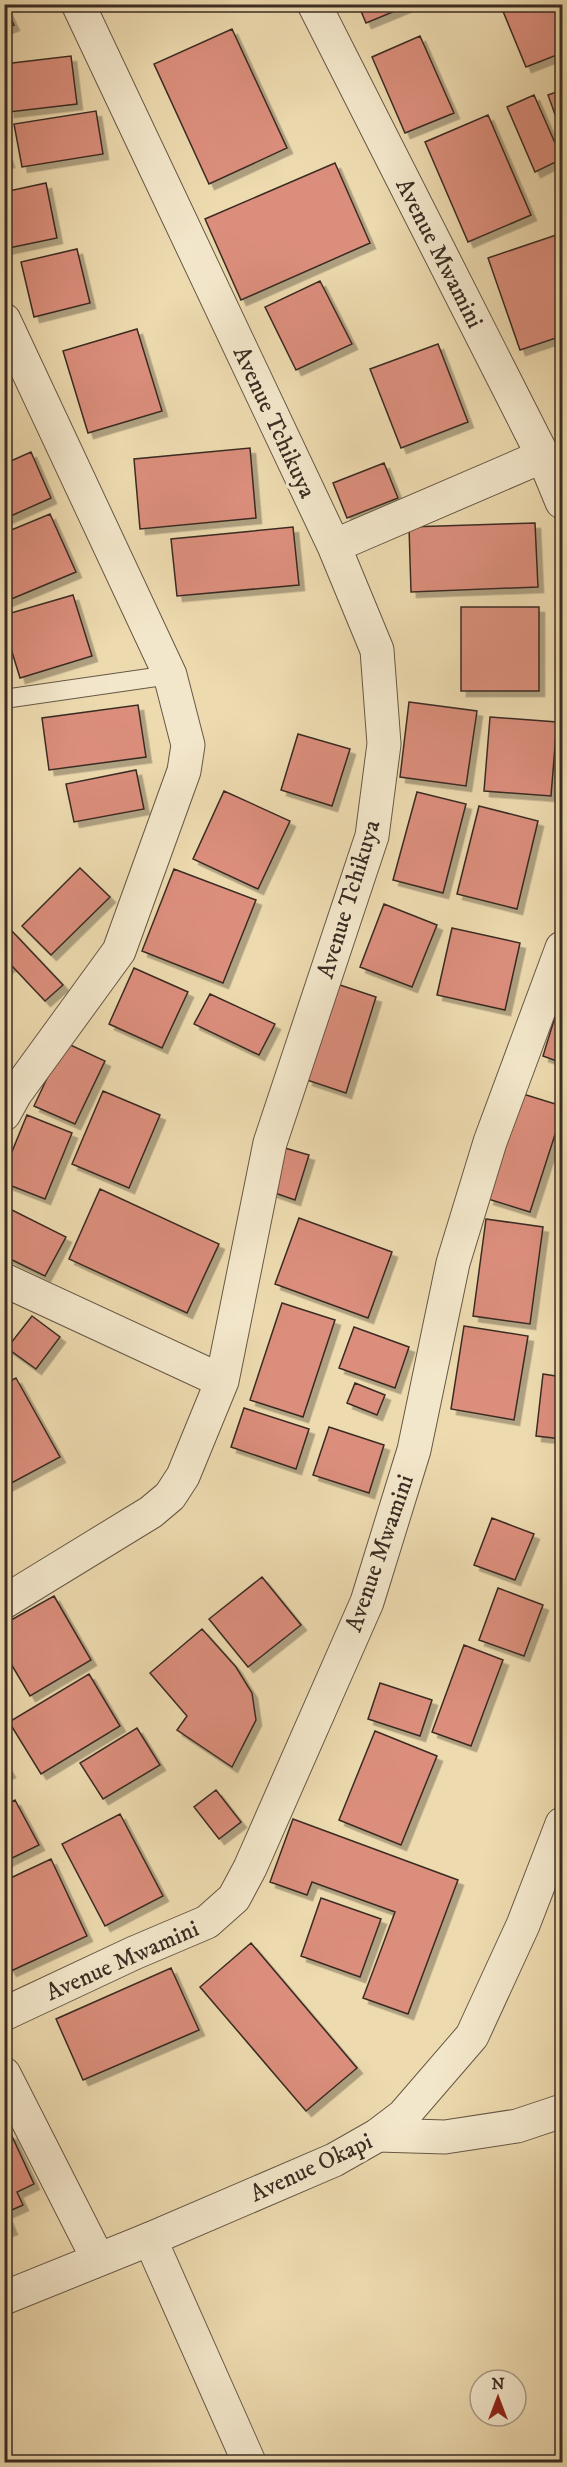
<svg xmlns="http://www.w3.org/2000/svg" width="567" height="2467" viewBox="0 0 567 2467" font-family="'IM FELL DW Pica',serif">
<style>
.building{fill:#db8e7c;stroke:#3a2c23;stroke-width:1.5;filter:url(#shadow)}
.lines{fill:none;stroke-linecap:round;stroke-linejoin:round}
.service-casing{stroke:#675846;stroke-width:20}
.minor-casing{stroke:#675846;stroke-width:35}
.tertiary-casing{stroke:#675846;stroke-width:35}
.service{stroke:#f3e7cb;stroke-width:18}
.minor{stroke:#f3e7cb;stroke-width:33}
.tertiary{stroke:#f3e7cb;stroke-width:33}
.labels{text-anchor:middle;stroke-width:6;stroke-linejoin:round;paint-order:stroke}
.street-label{font-size:24px;fill:#3a2c23;stroke:#f3e7cb}
</style>
<defs>
<filter id="shadow"><feDropShadow dx="5.5" dy="5.5" stdDeviation="0" flood-color="#0004"/></filter>
</defs>
<rect width="100%" height="100%" fill="#eddaaf"/>
<filter id="stains"><feTurbulence type="fractalNoise" baseFrequency=".00333" numOctaves="4"/><feColorMatrix values="0 0 0 0 .2 0 0 0 0 .09 0 0 0 0 .02 0 0 0 .5 -.17"/></filter>
<radialGradient id="worn" r=".72"><stop offset=".6" stop-color="#630" stop-opacity="0"/><stop offset="1" stop-color="#630" stop-opacity=".3"/></radialGradient>
<path class="building" d="M 4,4 L 14,25 L 4,29 Z
M 358,4 L 412,4 L 366,23 Z
M 500,4 L 562,4 L 562,53 L 526,67 Z
M 232,29 L 287,148 L 209,184 L 154,64 Z
M 420,36 L 454,113 L 405,133 L 372,57 Z
M 71,56 L 77,104 L 9,112 L 4,64 Z
M 562,90 L 562,134 L 548,95 Z
M 534,95 L 562,159 L 535,172 L 507,107 Z
M 96,111 L 103,154 L 22,167 L 14,124 Z
M 488,115 L 531,215 L 468,242 L 425,142 Z
M 4,147 L 9,162 L 4,163 Z
M 335,163 L 370,243 L 241,300 L 205,219 Z
M 46,183 L 57,238 L 4,249 L 4,192 Z
M 562,233 L 562,336 L 520,350 L 488,258 Z
M 77,249 L 90,303 L 34,317 L 21,262 Z
M 320,281 L 352,344 L 296,370 L 265,307 Z
M 137,329 L 162,411 L 88,433 L 63,351 Z
M 438,344 L 468,422 L 401,448 L 370,369 Z
M 250,448 L 256,518 L 140,529 L 134,459 Z
M 31,452 L 51,498 L 4,519 L 4,464 Z
M 384,463 L 398,498 L 347,518 L 333,483 Z
M 50,514 L 76,572 L 4,602 L 4,533 Z
M 535,523 L 538,587 L 411,592 L 409,527 Z
M 293,527 L 299,585 L 177,596 L 171,539 Z
M 73,595 L 92,656 L 20,678 L 4,626 L 4,615 Z
M 461,607 L 539,607 L 539,691 L 461,691 Z
M 409,702 L 477,711 L 466,786 L 400,777 Z
M 138,705 L 146,757 L 49,770 L 42,718 Z
M 490,717 L 557,722 L 551,796 L 484,791 Z
M 298,734 L 350,749 L 332,806 L 281,790 Z
M 136,770 L 144,809 L 74,822 L 66,784 Z
M 224,791 L 290,821 L 258,889 L 193,859 Z
M 417,792 L 466,804 L 443,893 L 393,880 Z
M 479,806 L 538,821 L 517,909 L 457,894 Z
M 80,868 L 110,897 L 51,955 L 22,926 Z
M 174,869 L 256,900 L 223,983 L 142,951 Z
M 384,904 L 437,925 L 412,987 L 360,967 Z
M 452,928 L 520,943 L 505,1010 L 437,995 Z
M 11,930 L 63,985 L 45,1001 L 11,965 L 4,970 L 4,936 Z
M 134,968 L 188,992 L 162,1048 L 109,1024 Z
M 337,984 L 376,997 L 346,1093 L 307,1080 Z
M 210,994 L 275,1024 L 259,1055 L 194,1024 Z
M 562,994 L 562,1063 L 543,1056 Z
M 64,1042 L 105,1061 L 75,1124 L 34,1106 Z
M 103,1091 L 160,1115 L 129,1188 L 72,1164 Z
M 523,1094 L 562,1106 L 562,1113 L 530,1212 L 488,1199 Z
M 27,1115 L 72,1133 L 45,1199 L 4,1183 L 4,1171 Z
M 285,1148 L 309,1155 L 295,1200 L 272,1192 Z
M 100,1189 L 219,1244 L 187,1313 L 69,1259 Z
M 4,1206 L 66,1237 L 45,1276 L 4,1256 Z
M 299,1218 L 392,1252 L 368,1318 L 275,1284 Z
M 486,1219 L 543,1227 L 530,1324 L 473,1316 Z
M 282,1303 L 335,1320 L 303,1417 L 250,1400 Z
M 32,1316 L 60,1337 L 36,1369 L 7,1348 Z
M 464,1326 L 528,1336 L 514,1420 L 451,1409 Z
M 354,1327 L 409,1347 L 395,1388 L 339,1368 Z
M 543,1374 L 562,1377 L 562,1439 L 536,1436 Z
M 16,1378 L 60,1457 L 4,1487 L 4,1384 Z
M 355,1383 L 385,1395 L 377,1415 L 347,1403 Z
M 244,1408 L 309,1429 L 296,1469 L 231,1447 Z
M 329,1427 L 384,1445 L 369,1493 L 313,1475 Z
M 492,1518 L 534,1534 L 515,1580 L 474,1565 Z
M 262,1577 L 301,1625 L 248,1667 L 209,1619 Z
M 498,1588 L 543,1605 L 524,1656 L 479,1640 Z
M 54,1596 L 91,1660 L 30,1696 L 4,1652 L 4,1624 Z
M 202,1629 L 236,1667 L 252,1693 L 256,1720 L 232,1767 L 177,1730 L 187,1716 L 150,1673 Z
M 464,1645 L 503,1660 L 471,1746 L 432,1732 Z
M 89,1674 L 120,1726 L 41,1774 L 9,1722 Z
M 380,1683 L 432,1700 L 420,1736 L 368,1719 Z
M 137,1728 L 160,1765 L 103,1799 L 80,1763 Z
M 375,1731 L 437,1756 L 401,1845 L 339,1820 Z
M 4,1762 L 10,1772 L 4,1775 Z
M 216,1790 L 241,1822 L 219,1839 L 194,1807 Z
M 15,1800 L 39,1845 L 4,1862 L 4,1806 Z
M 120,1814 L 163,1896 L 105,1926 L 62,1844 Z
M 293,1819 L 458,1880 L 408,2014 L 363,1998 L 395,1912 L 312,1882 L 307,1895 L 270,1882 Z
M 51,1859 L 87,1936 L 11,1971 L 4,1958 L 4,1881 Z
M 321,1898 L 381,1919 L 360,1977 L 301,1956 Z
M 251,1943 L 357,2068 L 306,2111 L 200,1987 Z
M 171,1968 L 199,2030 L 83,2080 L 56,2019 Z
M 11,2134 L 34,2184 L 17,2192 L 23,2205 L 5,2213 L 12,2229 L 4,2232 L 4,2137 Z"/>
<g class="lines">
<defs>
<path id="service" d="M 4,699 L 170,675"/>
<path id="minor" d="M 314,4 L 543,456 L 562,502
M 4,320 L 170,675 L 188,745 L 184,771 L 119,951 L 15,1094 L 4,1114
M 334,546 L 543,456
M 4,1280 L 222,1381
M 4,1602 L 151,1512 L 170,1496 L 183,1476 L 222,1381 L 270,1143 L 372,836 L 384,744 L 377,650 L 334,546 L 78,4
M 4,2014 L 134,1953 L 207,1922 L 234,1898 L 250,1868 L 367,1602 L 414,1450 L 453,1263 L 490,1142 L 562,948
M 4,2074 L 98,2259
M 378,2135 L 445,2137 L 517,2126 L 562,2111
M 150,2239 L 249,2462"/>
<path id="tertiary" d="M 4,2298 L 150,2239 L 334,2160 L 378,2135 L 403,2116 L 472,2036 L 523,1925 L 562,1824"/>
</defs>
<use href="#service" class="service-casing"/>
<use href="#minor" class="minor-casing"/>
<use href="#tertiary" class="tertiary-casing"/>
<use href="#service" class="service"/>
<use href="#minor" class="minor"/>
<use href="#tertiary" class="tertiary"/>
</g>
<g class="labels">
<g class="street-label">
<text transform="translate(440 253) rotate(63)" y="8">Avenue Mwamini</text>
<text transform="translate(275 422) rotate(65)" y="8">Avenue Tchikuya</text>
<text transform="translate(348 899) rotate(-73)" y="8">Avenue Tchikuya</text>
<text transform="translate(379 1553) rotate(-71)" y="8">Avenue Mwamini</text>
<text transform="translate(122 1960) rotate(-24)" y="8">Avenue Mwamini</text>
<text transform="translate(311 2167) rotate(-25)" y="8">Avenue Okapi</text>
</g>
</g>
<rect width="567" height="2467" fill="none" stroke="#eddaaf" stroke-width="24"/>
<rect x="6" y="6" width="555" height="2455" fill="none" stroke="#3a2c23" stroke-width="3"/>
<rect x="12" y="12" width="543" height="2443" fill="none" stroke="#3a2c23" stroke-width="1.5"/>
<g transform="translate(498 2398)"><circle r="28" fill="#f3e7cb" stroke="#a99c88" stroke-width="1.5"/>
<path d="M0-4.5L10 22L0 15L-10 22Z" fill="#8f2418"/>
<text y="-9" font-size="16" font-weight="bold" text-anchor="middle" fill="#3a2c23">N</text>
</g>
<rect width="100%" height="100%" filter="url(#stains)"/>
<rect width="100%" height="100%" fill="url(#worn)"/>
</svg>
